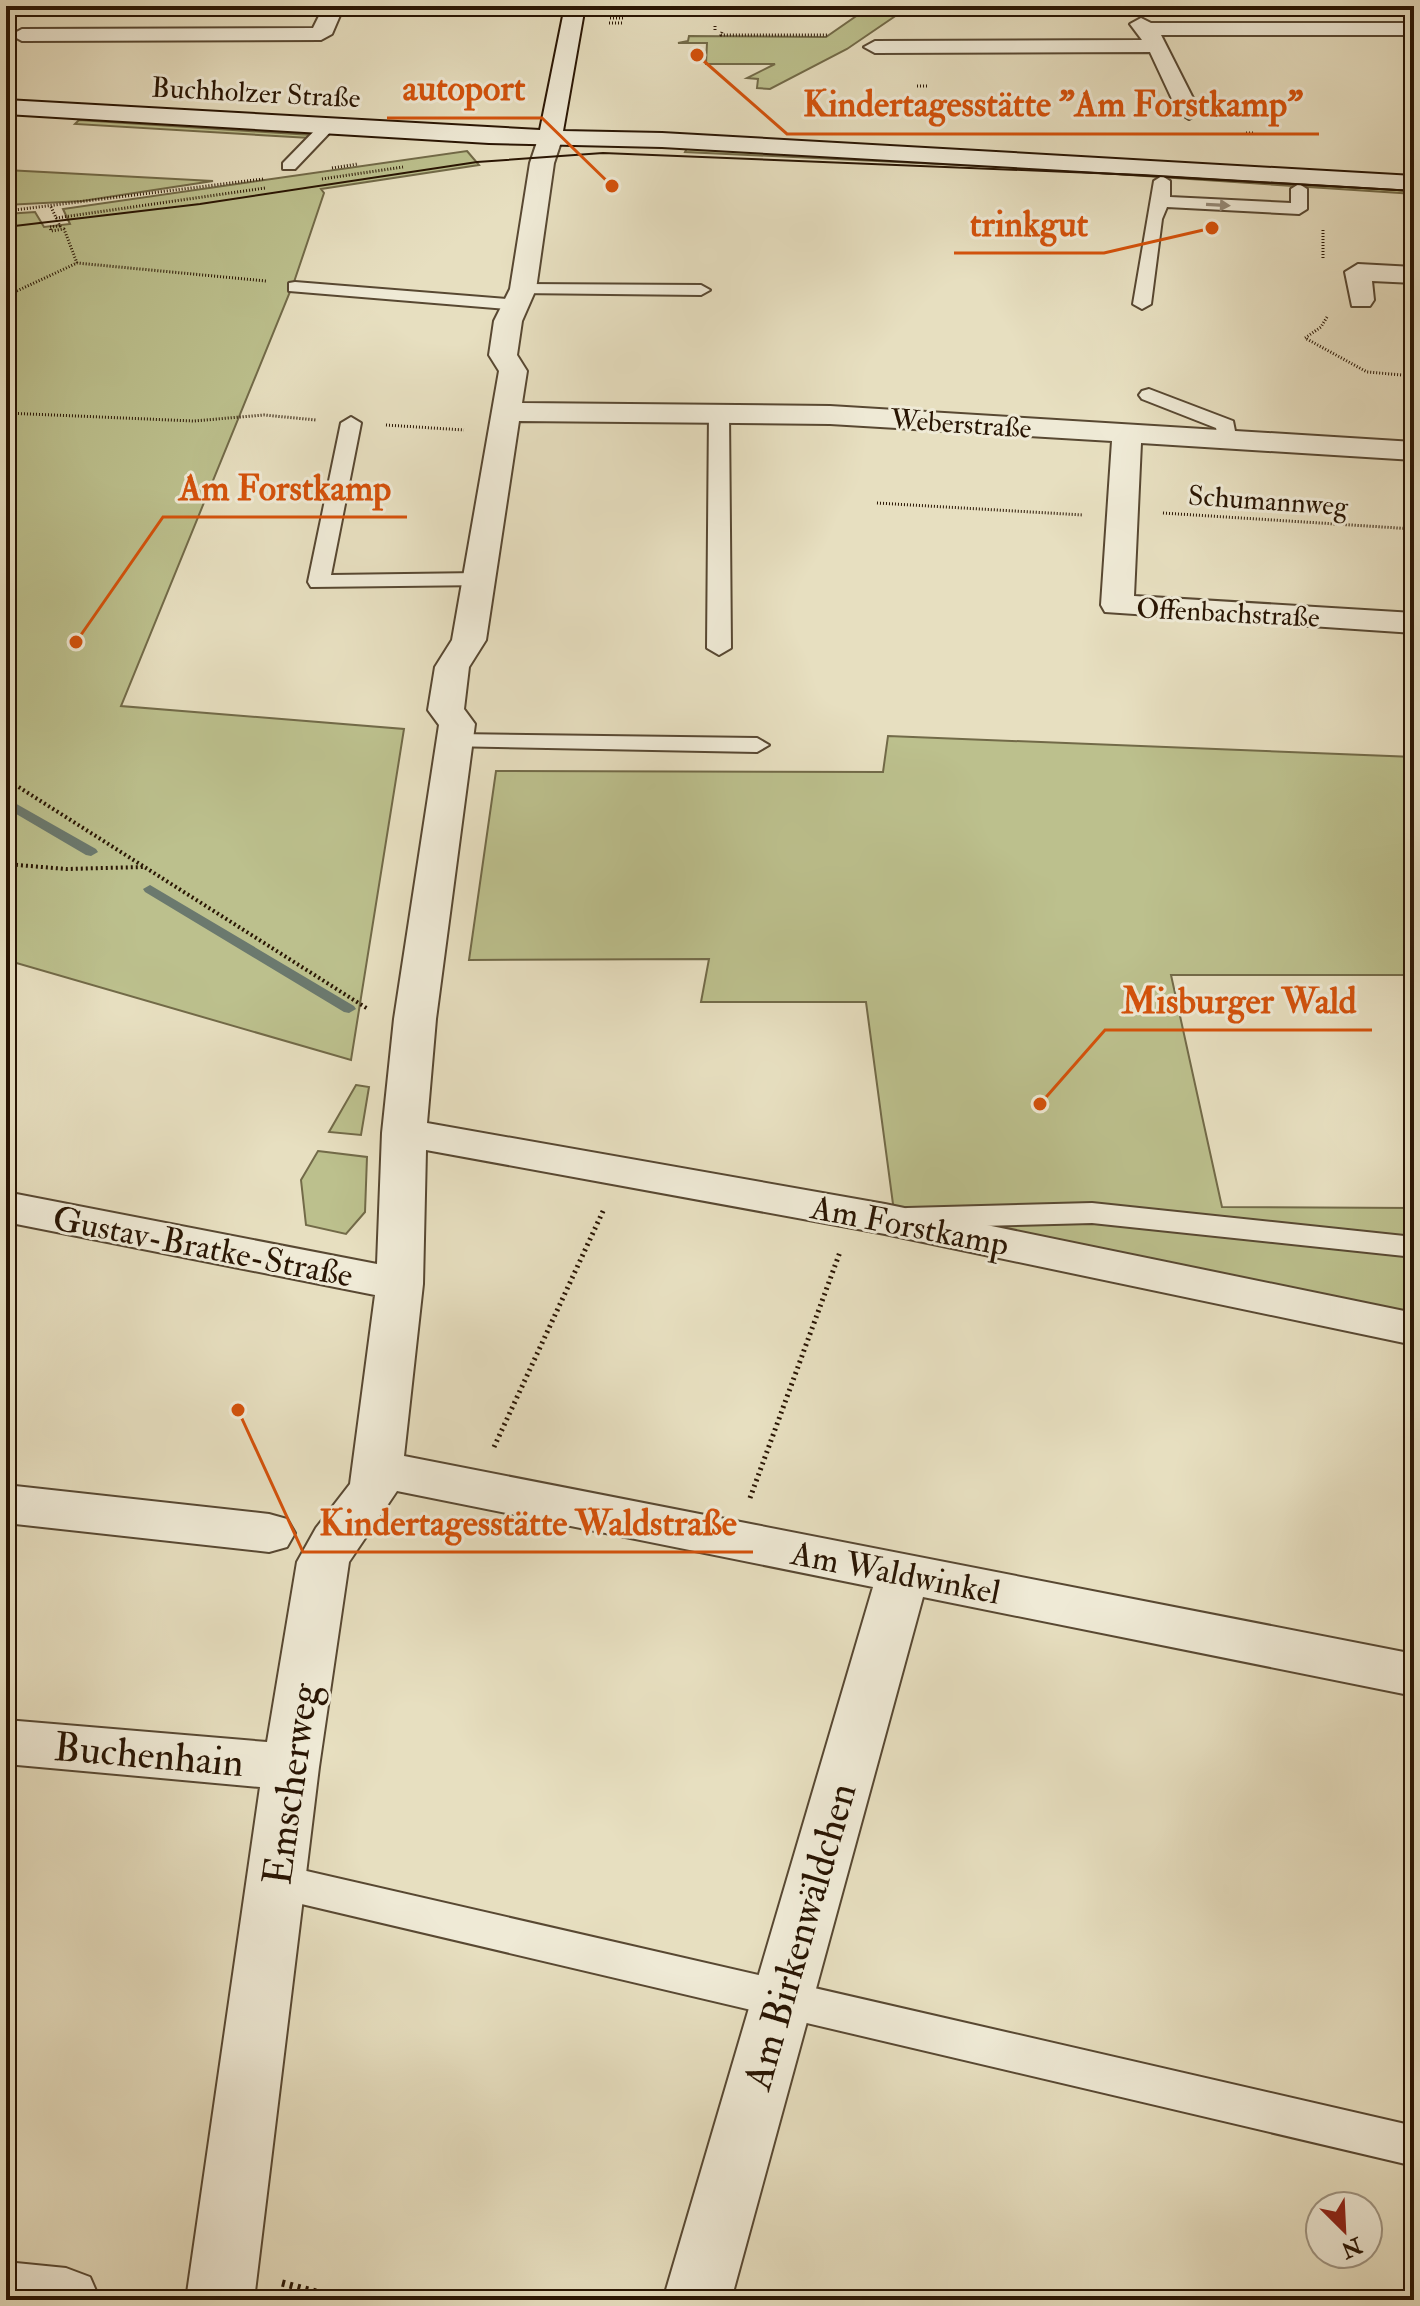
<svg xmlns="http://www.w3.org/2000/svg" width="1420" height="2306" viewBox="0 0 1420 2306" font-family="'IM FELL Double Pica',serif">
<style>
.green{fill:#bcc08d;stroke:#726a48;stroke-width:2}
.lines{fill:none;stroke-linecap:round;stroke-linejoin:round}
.stream{fill:#6b796e;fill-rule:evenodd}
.lane-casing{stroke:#584832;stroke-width:4}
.street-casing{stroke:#584832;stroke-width:4}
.secondary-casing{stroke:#291503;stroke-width:4}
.path-far3{stroke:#291503;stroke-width:3;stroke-dasharray:1 2;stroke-linecap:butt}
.path-far2{stroke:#291503;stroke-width:4;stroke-dasharray:2 3;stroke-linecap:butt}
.path-far1{stroke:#291503;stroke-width:5;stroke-dasharray:2 4;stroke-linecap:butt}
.path{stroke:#291503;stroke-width:7;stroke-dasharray:3 5;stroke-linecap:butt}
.lane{fill:#efead6;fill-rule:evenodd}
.street{fill:#efead6;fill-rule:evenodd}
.secondary{fill:#efead6;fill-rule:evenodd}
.tram{stroke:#291503;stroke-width:2}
.oneway{fill:#968a77}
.labels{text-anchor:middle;stroke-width:6;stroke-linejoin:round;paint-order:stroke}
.far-street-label{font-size:28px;fill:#291503;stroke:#efead6}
.street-label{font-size:34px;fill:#291503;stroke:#efead6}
.near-street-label{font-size:40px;fill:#291503;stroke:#efead6}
.leader{fill:none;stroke:#d5520b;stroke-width:3}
.callout-dot{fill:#d5520b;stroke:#efead6;stroke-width:3}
.callout-label{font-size:36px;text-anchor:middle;font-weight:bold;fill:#d5520b;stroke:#efead6;stroke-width:6;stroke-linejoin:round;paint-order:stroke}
</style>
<rect width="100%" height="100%" fill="#e7dfc0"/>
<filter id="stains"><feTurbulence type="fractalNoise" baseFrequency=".0025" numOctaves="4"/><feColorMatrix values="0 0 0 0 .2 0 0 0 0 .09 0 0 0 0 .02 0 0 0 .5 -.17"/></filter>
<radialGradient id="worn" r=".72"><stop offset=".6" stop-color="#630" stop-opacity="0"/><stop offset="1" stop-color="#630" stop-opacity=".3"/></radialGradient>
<path class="green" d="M 834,6 L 910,6 L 847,49 L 770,89 L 757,88 L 758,79 L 747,78 L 775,64 L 706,64 L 707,43 L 678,43 L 688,41 L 689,36 L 826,37 L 862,12 Z
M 79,120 L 312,135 L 310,138 L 75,124 Z
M 688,146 L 1414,188 L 1414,194 L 1025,168 L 685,152 Z
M 467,151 L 479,165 L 321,189 L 324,193 L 294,282 L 121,706 L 404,729 L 351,1060 L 6,960 L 6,214 L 35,212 L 44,227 L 70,224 L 63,209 Z
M 6,170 L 213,181 L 82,201 L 6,205 Z
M 888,736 L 1414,757 L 1414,975 L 1171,975 L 1222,1207 L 1414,1208 L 1414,1314 L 895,1219 L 866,1002 L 701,1002 L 709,959 L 469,960 L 496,771 L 883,772 Z
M 356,1085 L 369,1087 L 361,1135 L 329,1132 Z
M 318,1151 L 367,1157 L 365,1212 L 346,1234 L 306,1225 L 301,1180 Z"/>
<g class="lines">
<path class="stream" d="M 6,798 L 96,849 L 98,852 L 91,856 L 86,855 L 6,808 Z
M 150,885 L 354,1006 L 356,1009 L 349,1013 L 344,1012 L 145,892 L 143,889 Z"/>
<defs>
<path id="lane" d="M 322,123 L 336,126 L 295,169 L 283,169 L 283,163 Z
M 1162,176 L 1170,181 L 1170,197 L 1291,203 L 1291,189 L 1299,184 L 1307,189 L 1307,209 L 1299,214 L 1167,207 L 1162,219 L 1151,304 L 1142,309 L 1133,304 L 1154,181 Z
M 295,282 L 519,300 L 528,305 L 519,310 L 289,291 L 289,283 Z
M 523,284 L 701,285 L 710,290 L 701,295 L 517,293 L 514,289 Z
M 1149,389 L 1233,421 L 1237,441 L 1227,447 L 1220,445 L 1216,428 L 1142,399 L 1139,395 L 1142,391 Z
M 719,406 L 729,412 L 731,648 L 719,655 L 707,648 L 709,412 Z
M 351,417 L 361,423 L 331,575 L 479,573 L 487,575 L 490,580 L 487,585 L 311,587 L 308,582 L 341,423 Z
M 455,734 L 757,738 L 769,745 L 757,752 L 446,746 L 443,741 Z
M 1092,1203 L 1414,1237 L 1414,1257 L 1092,1223 L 907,1228 L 896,1225 L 892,1218 L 896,1211 L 907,1208 Z
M 276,1864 L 1414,2126 L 1414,2166 L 276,1898 L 262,1893 L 256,1881 L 262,1869 Z"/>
<path id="street" d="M 324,6 L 344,6 L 332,34 L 321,40 L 22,41 L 11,35 L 22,29 L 313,28 Z
M 1141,18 L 1151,23 L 1414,23 L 1414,35 L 1161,35 L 1200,112 L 1189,119 L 1178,112 L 1150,52 L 875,53 L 864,47 L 875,41 L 1142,40 L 1130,24 Z
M 550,132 L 562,139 L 554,163 L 536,289 L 522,321 L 517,355 L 527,371 L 522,403 L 830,406 L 1414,442 L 1414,460 L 1141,443 L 1134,596 L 1414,613 L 1414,633 L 1105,612 L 1101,605 L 1112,441 L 830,424 L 519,421 L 486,640 L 469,667 L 464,709 L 475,724 L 436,1019 L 427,1123 L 885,1204 L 1414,1313 L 1414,1345 L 885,1234 L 426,1150 L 423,1284 L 404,1456 L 1414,1654 L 1414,1696 L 923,1597 L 731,2300 L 663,2300 L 873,1587 L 397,1491 L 349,1562 L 319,1767 L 254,2300 L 186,2300 L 260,1787 L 6,1764 L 6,1720 L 267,1742 L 297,1562 L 316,1528 L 350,1484 L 375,1295 L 6,1222 L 6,1192 L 377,1264 L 382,1133 L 394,1019 L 439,725 L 428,710 L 435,667 L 452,640 L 499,371 L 489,355 L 494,321 L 510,289 L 530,163 L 538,139 Z
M 1358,264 L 1414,267 L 1414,283 L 1372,281 L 1374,300 L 1370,306 L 1352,306 L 1345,272 Z
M 6,1485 L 269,1514 L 287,1519 L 295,1533 L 287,1547 L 269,1552 L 6,1523 Z
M 6,2262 L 66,2268 L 90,2277 L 100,2300 L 6,2300 Z"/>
<path id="secondary" d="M 565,6 L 585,6 L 563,131 L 662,133 L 1414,176 L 1414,190 L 662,147 L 489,143 L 6,114 L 6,100 L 540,130 Z"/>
</defs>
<use href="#lane" class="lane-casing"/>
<use href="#street" class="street-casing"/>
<use href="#secondary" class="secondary-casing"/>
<path class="path-far3" d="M 610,13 L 625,13
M 610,18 L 625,18
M 609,23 L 624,23
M 715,26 L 715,32
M 722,32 L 721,35 L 827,35
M 917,86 L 927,86
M 1246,133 L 1253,133
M 332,168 L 358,164
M 322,179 L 403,167
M 51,207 L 60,226 L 50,227 L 51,231 L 64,229 L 77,263
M 6,211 L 263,179
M 56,218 L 265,188
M 1323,230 L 1323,260
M 6,296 L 77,263 L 266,281
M 1327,317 L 1321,327 L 1305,338 L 1367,372 L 1414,376
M 6,413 L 194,421 L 264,415 L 316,420
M 386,425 L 464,430
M 877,503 L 1083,515
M 1163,513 L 1414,529"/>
<path class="path-far2" d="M 6,779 L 368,1009
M 6,864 L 66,869 L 145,867"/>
<path class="path-far1" d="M 494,1447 L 604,1209
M 750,1498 L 840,1252"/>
<path class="path" d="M 282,2283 L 347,2300"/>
<use href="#lane" class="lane"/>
<use href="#street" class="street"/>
<use href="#secondary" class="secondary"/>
<path class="tram" d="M 6,227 L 200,204 L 477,162 L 603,153 L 1142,175 L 1414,191"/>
</g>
<defs><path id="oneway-solid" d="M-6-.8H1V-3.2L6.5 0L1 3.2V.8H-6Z" transform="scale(2)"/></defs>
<use class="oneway" href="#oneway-solid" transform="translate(1218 205) rotate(3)"/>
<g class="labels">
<g class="far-street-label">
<text transform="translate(256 92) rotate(3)" y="10">Buchholzer Straße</text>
<text transform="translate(961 423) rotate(4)" y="10">Weberstraße</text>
<text transform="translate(1268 500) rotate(4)" y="10">Schumannweg</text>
<text transform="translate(1228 612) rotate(3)" y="10">Offenbachstraße</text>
</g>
<g class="street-label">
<text transform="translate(910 1225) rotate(11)" y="12">Am Forstkamp</text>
<text transform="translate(203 1246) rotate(11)" y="12">Gustav-Bratke-Straße</text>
<text transform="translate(896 1572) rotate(11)" y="12">Am Waldwinkel</text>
</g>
<g class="near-street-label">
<text transform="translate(149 1754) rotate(5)" y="14">Buchenhain</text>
<text transform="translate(290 1784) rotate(-82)" y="14">Emscherweg</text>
<text transform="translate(799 1936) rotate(-74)" y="14">Am Birkenwäldchen</text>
</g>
</g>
<path class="leader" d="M612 186L542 118H387M697 55L787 134H1319M1212 228L1104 253H954M76 642L163 517H407M1040 1104L1105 1030H1372M238 1410L303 1552H753"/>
<g class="callout-dot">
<circle cx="612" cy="186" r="8"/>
<circle cx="697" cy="55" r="8"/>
<circle cx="1212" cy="228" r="8"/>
<circle cx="76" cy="642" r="8"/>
<circle cx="1040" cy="1104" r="8"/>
<circle cx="238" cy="1410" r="8"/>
</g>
<g class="callout-label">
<text x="464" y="100">autoport</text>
<text x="1053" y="116">Kindertagesstätte "Am Forstkamp"</text>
<text x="1029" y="236">trinkgut</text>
<text x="285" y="500">Am Forstkamp</text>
<text x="1239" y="1013">Misburger Wald</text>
<text x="528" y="1535">Kindertagesstätte Waldstraße</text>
</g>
<rect width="1420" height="2306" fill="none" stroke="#e7dfc0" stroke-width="32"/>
<rect x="8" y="8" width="1404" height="2290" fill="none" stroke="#291503" stroke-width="4"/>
<rect x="16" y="16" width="1388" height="2274" fill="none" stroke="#291503" stroke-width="2"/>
<g transform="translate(1344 2230) rotate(156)"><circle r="38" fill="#efead6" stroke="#a09582" stroke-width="2"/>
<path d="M0-6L14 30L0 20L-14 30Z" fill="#8f2418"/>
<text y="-12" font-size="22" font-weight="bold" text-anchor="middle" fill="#291503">N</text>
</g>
<rect width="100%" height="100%" filter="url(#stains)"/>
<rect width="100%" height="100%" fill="url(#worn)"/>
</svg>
